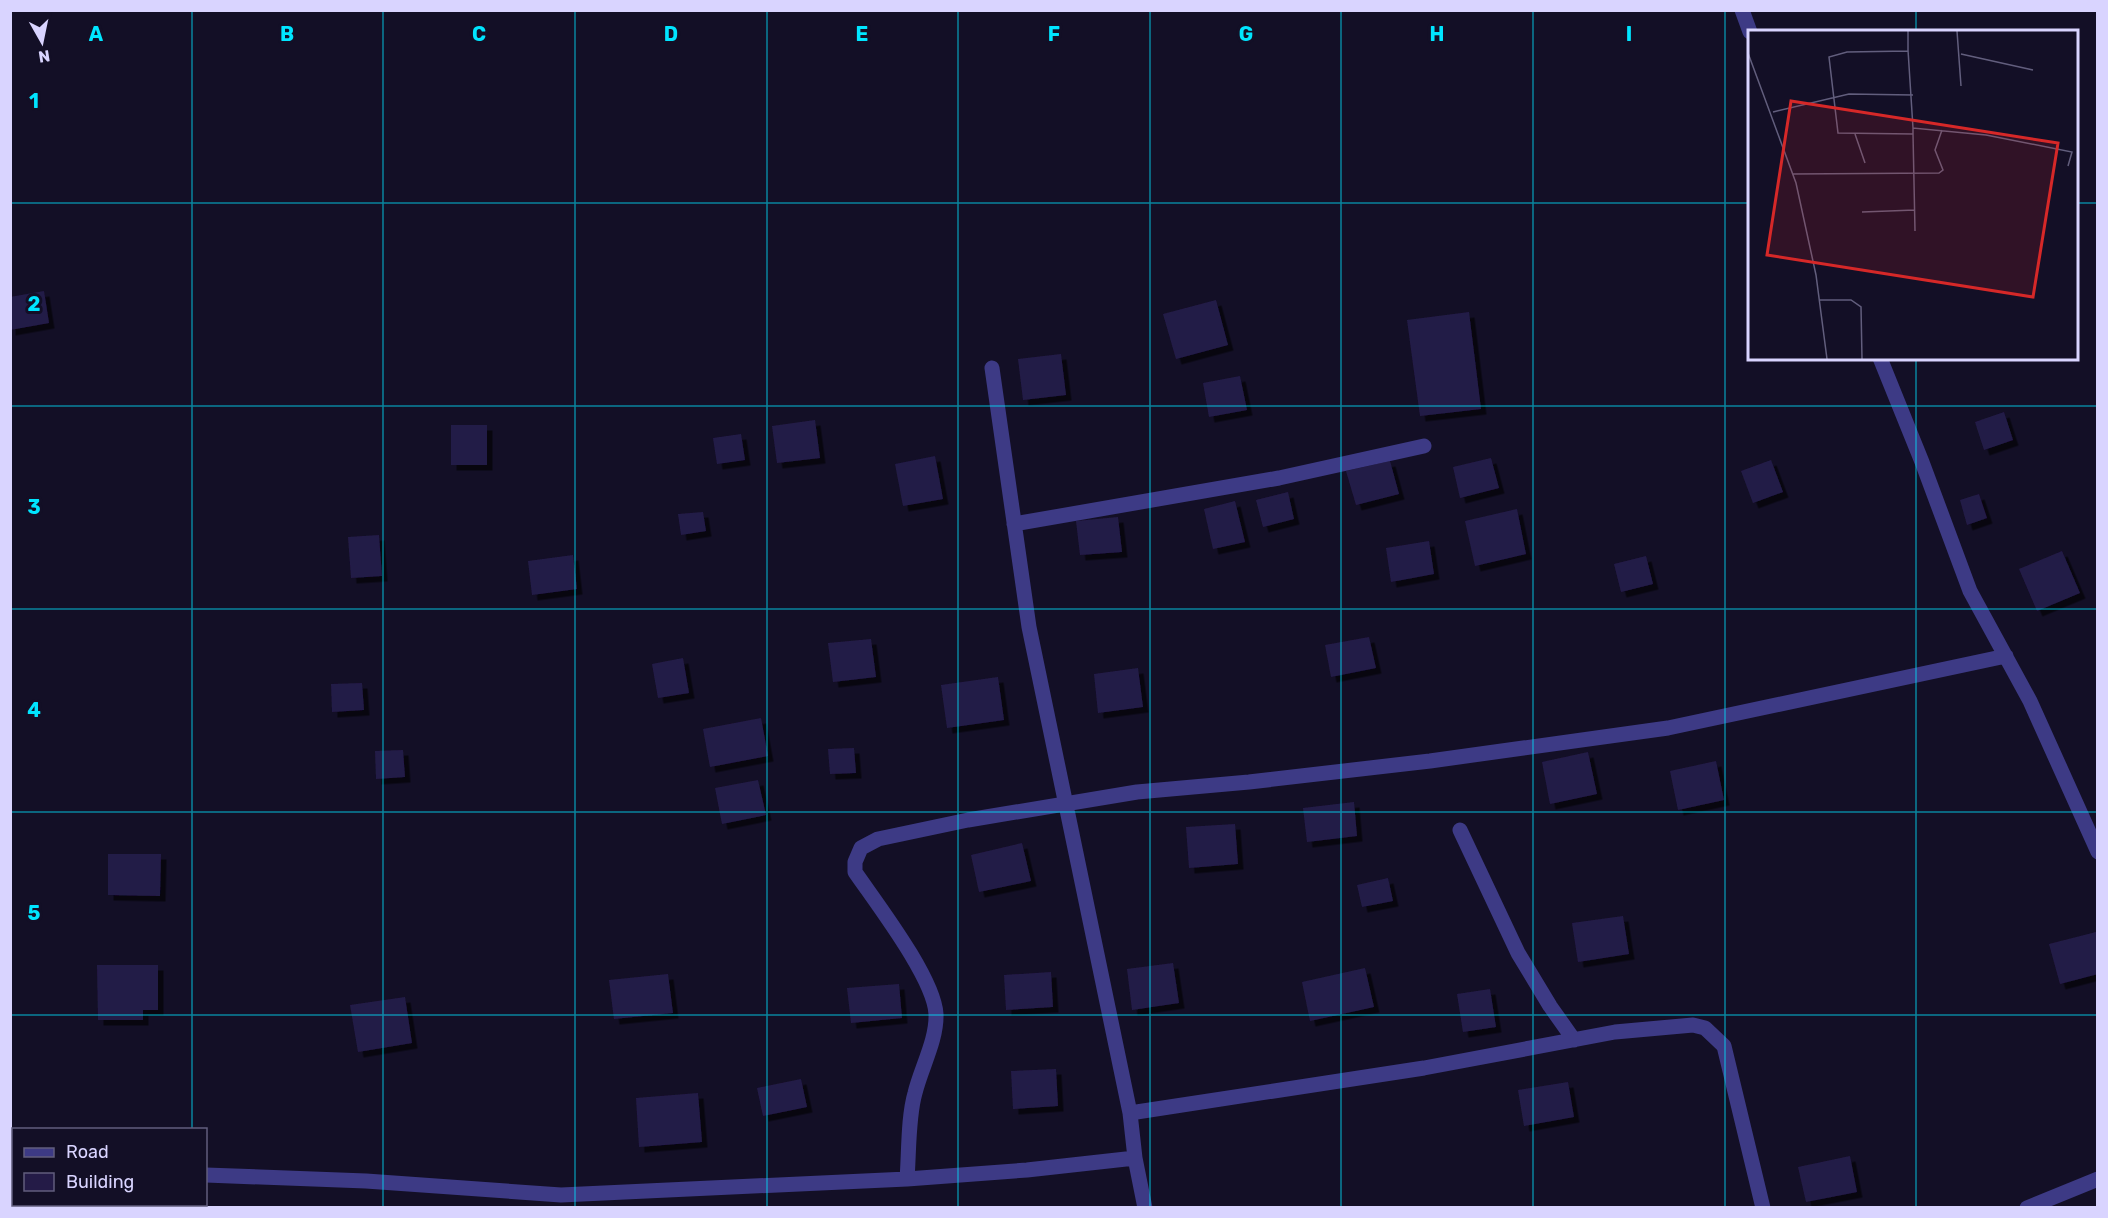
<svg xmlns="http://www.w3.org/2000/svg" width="2108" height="1218" viewBox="0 0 2108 1218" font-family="Rubik,sans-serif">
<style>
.building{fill:#241b47;filter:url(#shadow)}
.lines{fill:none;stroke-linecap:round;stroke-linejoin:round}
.minor{stroke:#3d3a85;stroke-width:15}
.grid{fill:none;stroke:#00e5ff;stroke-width:1.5;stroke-opacity:0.55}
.inset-road{fill:none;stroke:#625e7d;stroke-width:1.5}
.view{fill:#d62828;fill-opacity:0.15;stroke:#d62828;stroke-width:3}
.inset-edge{fill:none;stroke:#d9d4ff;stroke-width:3}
.grid-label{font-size:20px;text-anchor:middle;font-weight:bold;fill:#00e5ff;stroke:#130f26;stroke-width:6;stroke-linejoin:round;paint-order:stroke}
</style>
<defs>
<filter id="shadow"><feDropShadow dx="5.5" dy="5.5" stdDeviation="0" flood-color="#0009"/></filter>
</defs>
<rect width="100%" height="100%" fill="#130f26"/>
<path class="building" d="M 44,291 L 49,323 L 10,330 L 10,297 Z
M 1216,300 L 1228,345 L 1176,359 L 1163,314 Z
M 1469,312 L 1481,409 L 1420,416 L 1407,320 Z
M 1061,354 L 1066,395 L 1023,400 L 1018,359 Z
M 1240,376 L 1247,410 L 1209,417 L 1203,383 Z
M 2004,412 L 2013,440 L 1984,450 L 1975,422 Z
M 815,420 L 820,458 L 777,463 L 772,426 Z
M 451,425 L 487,425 L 487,465 L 451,465 Z
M 741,434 L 745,460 L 717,464 L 713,438 Z
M 935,456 L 943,499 L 903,506 L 895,464 Z
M 1491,458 L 1499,488 L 1460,498 L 1453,467 Z
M 1771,460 L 1783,492 L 1753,503 L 1741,471 Z
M 1390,461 L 1399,494 L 1356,505 L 1346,471 Z
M 1288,492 L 1294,519 L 1263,527 L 1256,500 Z
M 1979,494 L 1987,518 L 1967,525 L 1960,500 Z
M 1235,501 L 1245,542 L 1213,549 L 1204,509 Z
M 1517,509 L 1526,554 L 1475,566 L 1465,521 Z
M 703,512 L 706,531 L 681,535 L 678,514 Z
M 1118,517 L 1122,552 L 1080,555 L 1076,521 Z
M 379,535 L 382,576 L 351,578 L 348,537 Z
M 1429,541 L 1434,574 L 1391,582 L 1386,548 Z
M 2062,551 L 2080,593 L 2037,611 L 2019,569 Z
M 573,555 L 577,589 L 532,595 L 528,561 Z
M 1646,556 L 1653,584 L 1621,592 L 1614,564 Z
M 1369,637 L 1376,668 L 1331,677 L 1325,645 Z
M 871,639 L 876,677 L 833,682 L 828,643 Z
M 683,658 L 689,693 L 658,698 L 652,664 Z
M 1138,668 L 1143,707 L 1098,713 L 1094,674 Z
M 998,677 L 1004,720 L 947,728 L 941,685 Z
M 362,683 L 364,710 L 332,712 L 331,684 Z
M 761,718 L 768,756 L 710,767 L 703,729 Z
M 854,748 L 856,773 L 830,774 L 828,749 Z
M 403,750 L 405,777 L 376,779 L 375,751 Z
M 1588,752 L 1597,794 L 1550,804 L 1542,762 Z
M 1716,761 L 1724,800 L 1678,810 L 1670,771 Z
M 758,780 L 766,815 L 722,824 L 715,788 Z
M 1354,802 L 1357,836 L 1307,842 L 1303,808 Z
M 1235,824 L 1238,864 L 1189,868 L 1186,827 Z
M 1022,843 L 1031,881 L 979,892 L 971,855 Z
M 108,854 L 161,854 L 160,896 L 108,895 Z
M 1388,878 L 1393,901 L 1362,907 L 1357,885 Z
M 1623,916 L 1629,954 L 1578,962 L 1572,923 Z
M 2096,932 L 2098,939 L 2098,974 L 2060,984 L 2049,944 Z
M 1173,963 L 1179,1003 L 1132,1010 L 1127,969 Z
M 97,965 L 158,965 L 158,1010 L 143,1010 L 143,1020 L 98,1020 Z
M 1365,968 L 1374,1007 L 1310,1021 L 1302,982 Z
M 1051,972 L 1053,1007 L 1006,1010 L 1004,975 Z
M 668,974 L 673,1013 L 614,1019 L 609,980 Z
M 899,984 L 902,1018 L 851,1023 L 847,988 Z
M 1490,989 L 1496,1027 L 1463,1032 L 1457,994 Z
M 405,997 L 412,1043 L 358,1052 L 350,1005 Z
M 1056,1069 L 1058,1106 L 1013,1109 L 1011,1071 Z
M 801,1079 L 807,1107 L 763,1116 L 757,1088 Z
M 1568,1082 L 1574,1117 L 1524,1126 L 1518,1090 Z
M 698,1093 L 702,1142 L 639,1147 L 636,1098 Z
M 1850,1156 L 1857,1192 L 1806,1202 L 1798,1167 Z"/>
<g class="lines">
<path class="minor" d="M 1742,10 L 1750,32
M 1880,358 L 1922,462 L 1970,591 L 2030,701 L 2098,852
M 992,368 L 1029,627 L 1130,1113
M 1014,524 L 1279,478 L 1424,446
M 1460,830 L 1518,953 L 1550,1006 L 1574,1040
M 1135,1158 L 1145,1208
M 10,1171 L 14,1171
M 206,1175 L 366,1181 L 561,1195 L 907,1179 L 1027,1170 L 1135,1158 L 1130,1113 L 1424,1068 L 1615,1032 L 1693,1025 L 1705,1028 L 1724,1046 L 1763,1208
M 907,1179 C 909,1153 908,1117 915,1093 C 921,1068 937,1040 936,1014 C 934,978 877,904 855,872 L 855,862 L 861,848 L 878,839 L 968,820 L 1137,792 L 1249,782 L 1430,761 L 1668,728 L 2006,656
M 2027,1208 L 2098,1179"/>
</g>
<path class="grid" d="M 192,10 L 192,1130M 383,10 L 383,1208M 575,10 L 575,1208M 767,10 L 767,1208M 958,10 L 958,1208M 1150,10 L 1150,1208M 1341,10 L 1341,1208M 1533,10 L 1533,1208M 1725,10 L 1725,1208M 1916,10 L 1916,32M 10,203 L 1750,203M 2076,203 L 2098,203M 1916,358 L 1916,1208M 10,406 L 2098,406M 10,609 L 2098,609M 10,812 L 2098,812M 10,1015 L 2098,1015M 192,1204 L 192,1208"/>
<g transform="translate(1748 30)">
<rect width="330" height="330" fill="#130f26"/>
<path class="inset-road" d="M 160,1 L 160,21 L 99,22 L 81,27 L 90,103 L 165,104 L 165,98 L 238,105 L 324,122 L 320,136M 209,1 L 213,56M 160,20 L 165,98M 0,23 L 48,153 L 68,245 L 79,329M 213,24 L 285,40M 25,82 L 101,64 L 165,65M 107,104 L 117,133M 165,104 L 167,201M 45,144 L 191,143 L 195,140 L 187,120 L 194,100M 114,182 L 167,180M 72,270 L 103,270 L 113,277 L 114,329"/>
<path class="view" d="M 43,71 L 310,113 L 285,267 L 19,225 Z"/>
<rect width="330" height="330" class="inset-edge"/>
</g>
<g class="grid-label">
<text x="96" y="41">A</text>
<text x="287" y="41">B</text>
<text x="479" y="41">C</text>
<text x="671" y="41">D</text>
<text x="862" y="41">E</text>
<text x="1054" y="41">F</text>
<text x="1246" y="41">G</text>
<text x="1437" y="41">H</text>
<text x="1629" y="41">I</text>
<text x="34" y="108">1</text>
<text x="34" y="311">2</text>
<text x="34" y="514">3</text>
<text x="34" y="717">4</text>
<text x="34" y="920">5</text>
</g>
<rect width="2108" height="1218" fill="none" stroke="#d9d4ff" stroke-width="24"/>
<rect x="12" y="1128" width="195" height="78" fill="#130f26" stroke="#625e7d" stroke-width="1.5"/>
<rect x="24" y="1148" width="30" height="9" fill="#3d3a85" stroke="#625e7d" stroke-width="1.5"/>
<text x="66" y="1158" font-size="18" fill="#d9d4ff">Road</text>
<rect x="24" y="1173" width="30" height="18" fill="#241b47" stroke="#625e7d" stroke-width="1.5"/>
<text x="66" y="1188" font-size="18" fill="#d9d4ff">Building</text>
<g transform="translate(42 42) rotate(171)" stroke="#130f26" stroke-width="4.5" paint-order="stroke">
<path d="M0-4.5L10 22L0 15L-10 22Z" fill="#d9d4ff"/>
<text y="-9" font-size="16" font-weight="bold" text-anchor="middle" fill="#d9d4ff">N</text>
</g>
</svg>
